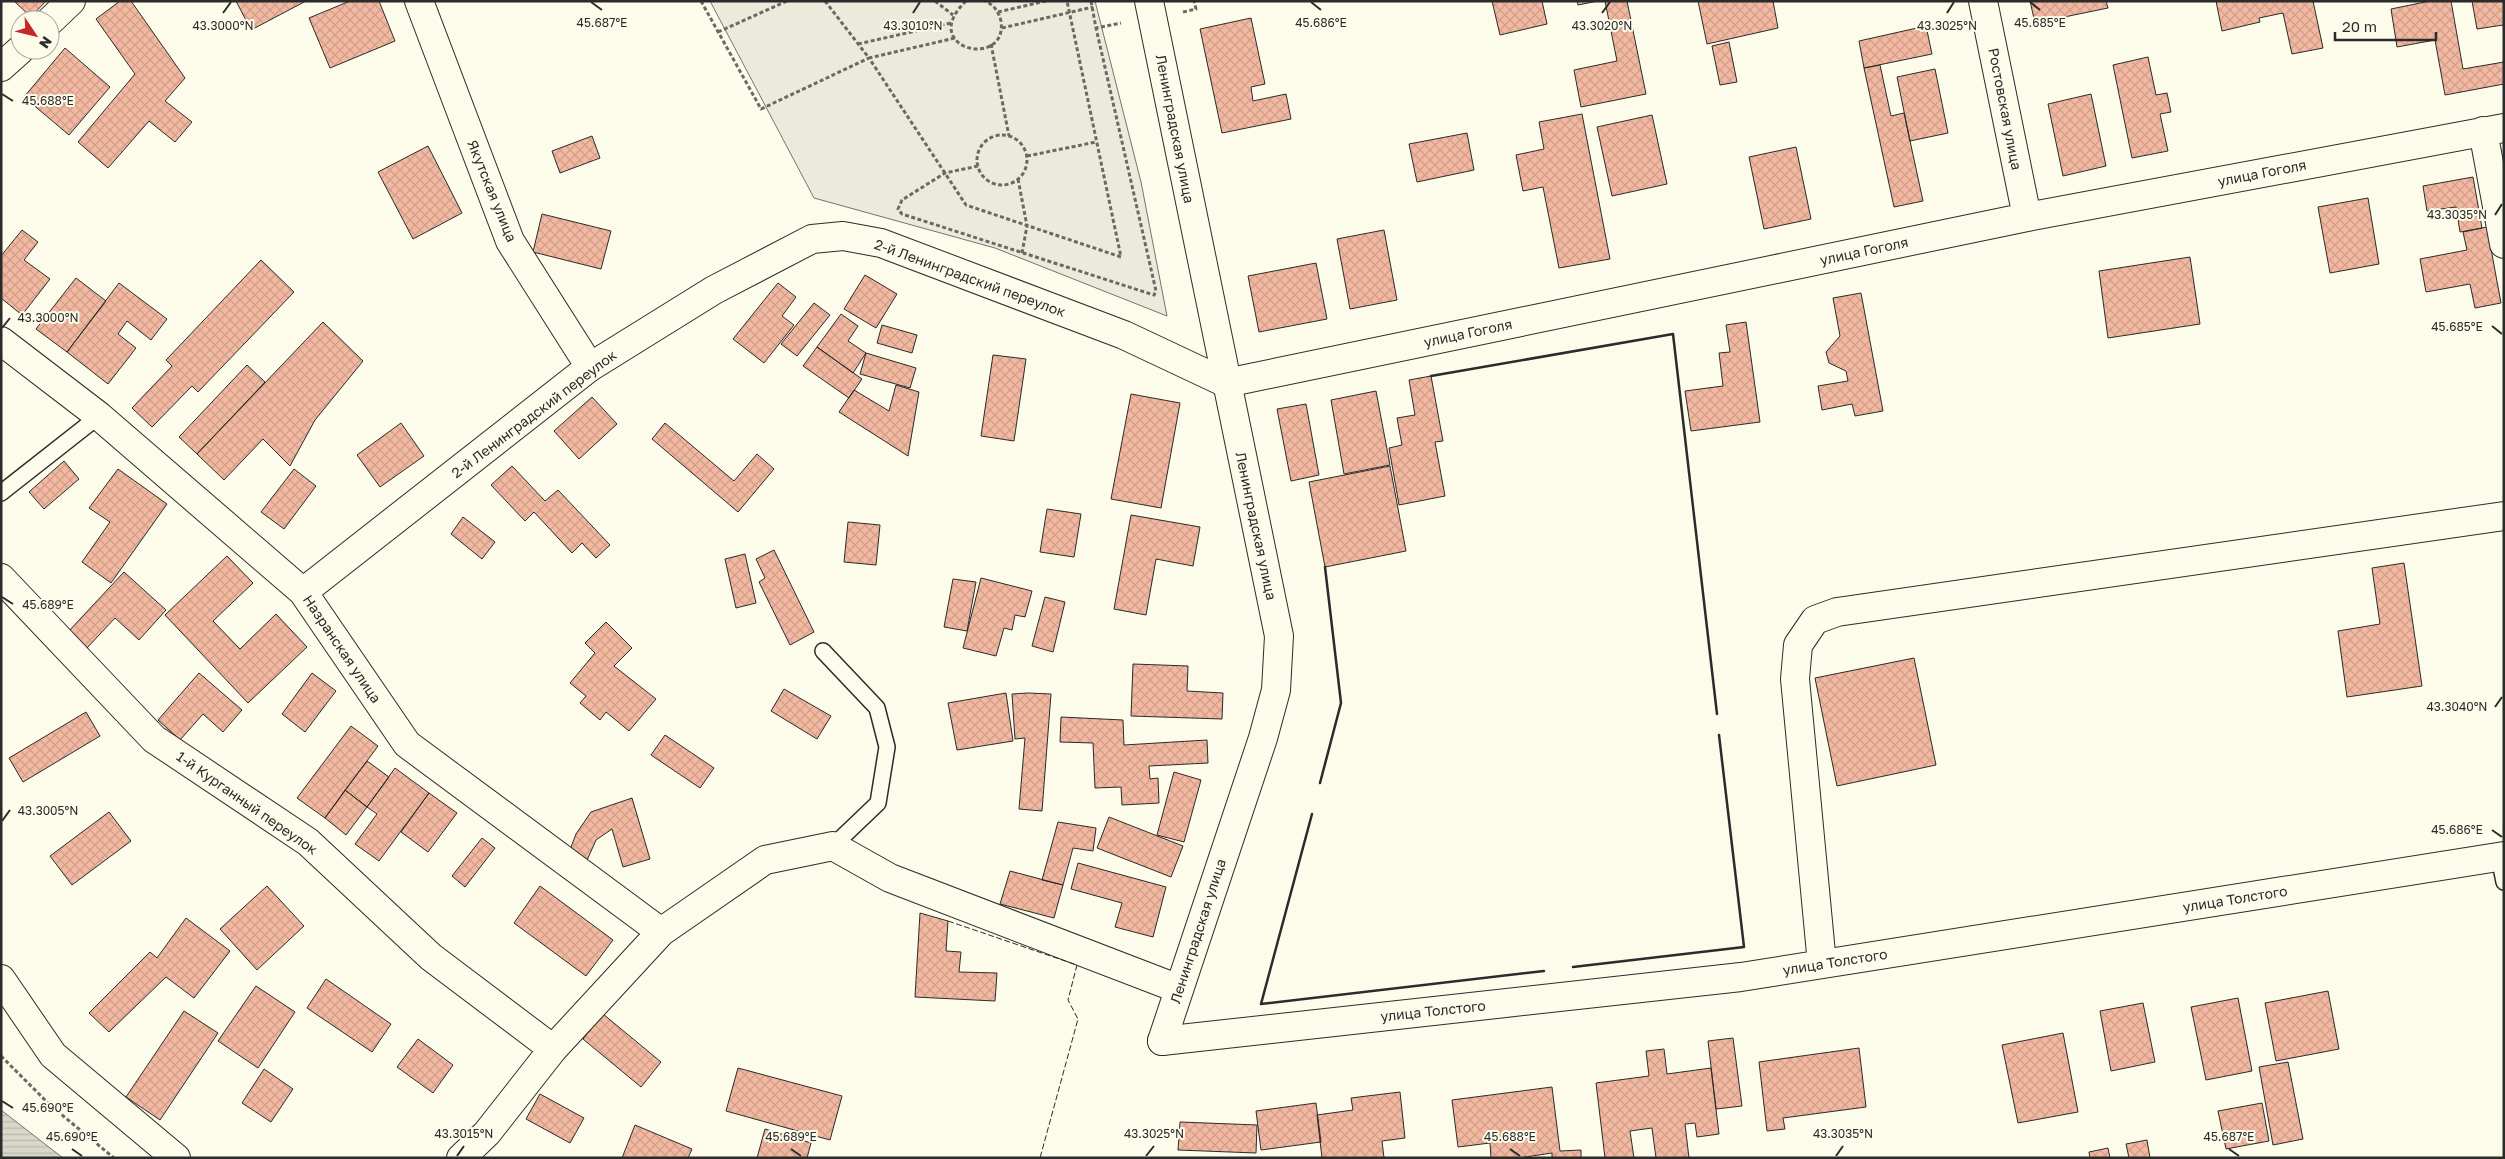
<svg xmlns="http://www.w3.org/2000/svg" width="2505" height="1159" viewBox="0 0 2505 1159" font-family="'Golos Text',sans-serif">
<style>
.park{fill:#ecebdb;stroke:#74746e}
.water{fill:url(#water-rules);stroke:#74746e}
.building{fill:url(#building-cross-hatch);stroke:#2b2b2b}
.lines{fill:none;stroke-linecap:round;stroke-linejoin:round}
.lane-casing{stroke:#2b2b2b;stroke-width:18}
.street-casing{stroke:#2b2b2b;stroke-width:30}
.secondary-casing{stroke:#2b2b2b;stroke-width:30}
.path{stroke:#6a6964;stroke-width:3;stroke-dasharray:4 2.5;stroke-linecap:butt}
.lane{stroke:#fdfbea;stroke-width:15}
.street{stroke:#fdfbea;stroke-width:28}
.secondary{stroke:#fdfbea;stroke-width:28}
.fence{stroke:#2b2b2b;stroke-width:1;stroke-dasharray:6 2.5;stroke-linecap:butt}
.wall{stroke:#2b2b2b;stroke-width:2.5}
.ticks{fill:none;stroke:#2b2b2b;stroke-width:2}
.labels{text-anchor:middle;stroke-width:4;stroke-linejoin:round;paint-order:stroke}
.street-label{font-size:14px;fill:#2b2b2b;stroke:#fdfbea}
.ticks-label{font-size:12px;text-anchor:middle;fill:#2b2b2b;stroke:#fdfbea;stroke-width:4;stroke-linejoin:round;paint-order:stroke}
</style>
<defs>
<pattern id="water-rules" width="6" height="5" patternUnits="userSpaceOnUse" patternTransform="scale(1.25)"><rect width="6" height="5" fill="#d8d7c9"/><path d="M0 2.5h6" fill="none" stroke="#bab9ad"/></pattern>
<pattern id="building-cross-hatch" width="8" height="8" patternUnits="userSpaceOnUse" patternTransform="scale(1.25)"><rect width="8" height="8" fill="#f2b8a0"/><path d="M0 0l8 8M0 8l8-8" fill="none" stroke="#d09e8a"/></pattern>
</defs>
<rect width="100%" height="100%" fill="#fdfbea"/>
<path class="park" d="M 710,1 L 1095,1 L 1141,182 L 1167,316 L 995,248 L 814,198 Z"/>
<path class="water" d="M 1,1110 L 63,1158 L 1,1158 Z"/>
<path class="building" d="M 14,1 L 46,1 L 31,17 Z
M 120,1 L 131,1 L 185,78 L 165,101 L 192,122 L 175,142 L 149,121 L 108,168 L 78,142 L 135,74 L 96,19 Z
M 236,1 L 306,1 L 251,30 Z
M 350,1 L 379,1 L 395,41 L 330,68 L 309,18 Z
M 1492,1 L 1542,1 L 1547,24 L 1500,35 Z
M 1577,1 L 1598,1 L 1578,5 Z
M 1605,1 L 1627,1 L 1646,94 L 1581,107 L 1574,70 L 1617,61 Z
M 1698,1 L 1773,1 L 1778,28 L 1707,44 Z
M 2030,1 L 2106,1 L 2108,8 L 2035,23 Z
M 2216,1 L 2313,1 L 2323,48 L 2292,54 L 2283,13 L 2259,18 L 2260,22 L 2222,31 Z
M 2430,1 L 2451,1 L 2463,69 L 2504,62 L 2504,84 L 2445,95 L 2435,40 L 2397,47 L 2391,9 Z
M 2472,1 L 2504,1 L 2504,31 L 2503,25 L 2477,29 Z
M 1251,18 L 1265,84 L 1251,87 L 1253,101 L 1286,94 L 1291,119 L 1222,133 L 1200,29 Z
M 1926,26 L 1932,54 L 1864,68 L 1859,41 Z
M 1729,42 L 1737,82 L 1720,85 L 1712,46 Z
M 65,48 L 110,87 L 69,135 L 24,97 Z
M 2148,57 L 2156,95 L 2167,93 L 2171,112 L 2160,114 L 2168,151 L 2132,158 L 2113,65 Z
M 1880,65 L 1891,116 L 1904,113 L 1923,201 L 1894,207 L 1864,68 Z
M 1935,69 L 1948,133 L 1910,141 L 1897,77 Z
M 2091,94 L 2106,166 L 2063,176 L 2048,104 Z
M 1582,114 L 1610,259 L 1559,268 L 1543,187 L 1523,191 L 1516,155 L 1544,149 L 1539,122 Z
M 1652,115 L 1667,184 L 1612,196 L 1597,127 Z
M 1467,133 L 1474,170 L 1417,182 L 1409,144 Z
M 592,136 L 600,158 L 560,173 L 552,151 Z
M 428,146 L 462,213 L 413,239 L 378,172 Z
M 1796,147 L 1811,219 L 1764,229 L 1749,157 Z
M 2473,177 L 2482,228 L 2460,232 L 2456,207 L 2427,211 L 2423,186 Z
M 2368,198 L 2379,264 L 2330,273 L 2318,207 Z
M 542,214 L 611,231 L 601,269 L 533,252 Z
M 2487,227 L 2501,303 L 2475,308 L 2470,284 L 2426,292 L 2420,259 L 2467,250 L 2463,232 Z
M 22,230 L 38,242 L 24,260 L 50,279 L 22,315 L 1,298 L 1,256 Z
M 1384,230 L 1397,300 L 1350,309 L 1337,239 Z
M 2190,257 L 2200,324 L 2108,338 L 2099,271 Z
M 261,260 L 294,292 L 198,392 L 192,386 L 152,427 L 132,408 L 172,366 L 166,360 Z
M 1316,263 L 1327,319 L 1259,332 L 1248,276 Z
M 865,275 L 897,294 L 876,328 L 844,309 Z
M 76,278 L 106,301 L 67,352 L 36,329 Z
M 119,283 L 167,319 L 151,340 L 127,321 L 118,334 L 136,348 L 108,384 L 67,352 Z
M 778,283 L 796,297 L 782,316 L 794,325 L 764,363 L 733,339 Z
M 1861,293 L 1883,411 L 1855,416 L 1852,404 L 1822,410 L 1818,386 L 1848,381 L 1846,371 L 1829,363 L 1826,352 L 1840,336 L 1833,298 Z
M 814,303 L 830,315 L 797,356 L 781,344 Z
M 841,314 L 858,326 L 848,341 L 866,353 L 853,373 L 817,347 Z
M 323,322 L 363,361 L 315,420 L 290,466 L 263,439 L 224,480 L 197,454 Z
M 1746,322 L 1760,422 L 1691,431 L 1685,391 L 1723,386 L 1719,353 L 1730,352 L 1726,325 Z
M 882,325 L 917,335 L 912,353 L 877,343 Z
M 817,347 L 862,379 L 849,398 L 803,366 Z
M 866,353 L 916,368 L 910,388 L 860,374 Z
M 993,355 L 1026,359 L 1014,441 L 981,436 Z
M 247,365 L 265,382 L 197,454 L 179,437 Z
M 1431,376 L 1443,441 L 1435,442 L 1445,496 L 1399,505 L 1389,448 L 1402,445 L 1397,418 L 1415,415 L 1409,380 Z
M 896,385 L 919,392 L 908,456 L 839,412 L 854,390 L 889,411 Z
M 1376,391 L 1390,465 L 1344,474 L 1331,400 Z
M 1131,394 L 1180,403 L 1161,508 L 1111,499 Z
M 592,397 L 617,424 L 579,459 L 554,431 Z
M 1306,404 L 1319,475 L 1291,481 L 1277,409 Z
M 401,423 L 424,456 L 380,487 L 357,455 Z
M 665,423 L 734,481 L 757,454 L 774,469 L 738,512 L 652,439 Z
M 64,461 L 79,479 L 44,509 L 29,492 Z
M 512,466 L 545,501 L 558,490 L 610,545 L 596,558 L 582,543 L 572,553 L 534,512 L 525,521 L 491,485 Z
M 1390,466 L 1406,551 L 1325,567 L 1309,482 Z
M 118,469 L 167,504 L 111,583 L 82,562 L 110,522 L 89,508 Z
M 294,469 L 316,486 L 284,529 L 261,512 Z
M 1047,509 L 1081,514 L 1074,557 L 1040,552 Z
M 1131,515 L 1200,527 L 1193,566 L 1156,559 L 1146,615 L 1114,609 Z
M 463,517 L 495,542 L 482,559 L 451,534 Z
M 848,522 L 880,525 L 876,565 L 844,562 Z
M 774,550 L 814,632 L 790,645 L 759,582 L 765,578 L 756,559 Z
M 745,554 L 756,603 L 736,608 L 725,559 Z
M 227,556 L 253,583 L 213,621 L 240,649 L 276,614 L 307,647 L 248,703 L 165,615 Z
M 2404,563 L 2422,686 L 2347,697 L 2338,631 L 2380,624 L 2372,568 Z
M 124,572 L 166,610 L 139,640 L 115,618 L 85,650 L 67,633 Z
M 981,578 L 1032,591 L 1025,617 L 1015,615 L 1012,630 L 1004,628 L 996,656 L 963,648 Z
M 953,579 L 976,582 L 967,631 L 944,627 Z
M 1045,597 L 1065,602 L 1053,652 L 1032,646 Z
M 606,622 L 632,648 L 614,666 L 656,699 L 629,731 L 606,712 L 600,720 L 580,703 L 586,696 L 570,683 L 595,653 L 585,643 Z
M 1914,658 L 1936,765 L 1837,786 L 1815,678 Z
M 1133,664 L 1188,666 L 1187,691 L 1223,693 L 1222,719 L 1131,716 Z
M 199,673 L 242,710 L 223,732 L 203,714 L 180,740 L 158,720 Z
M 312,673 L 336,691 L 305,732 L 282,714 Z
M 784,689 L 831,716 L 817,739 L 771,711 Z
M 1006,693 L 1013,741 L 957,750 L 948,703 Z
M 1028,693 L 1051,694 L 1042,811 L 1019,809 L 1025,738 L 1015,739 L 1012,694 Z
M 86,712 L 100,736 L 23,782 L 9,758 Z
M 1061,717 L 1123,720 L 1124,745 L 1207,740 L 1208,763 L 1149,766 L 1150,779 L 1158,778 L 1159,803 L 1122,805 L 1121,787 L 1095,788 L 1093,743 L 1060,742 Z
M 351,726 L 378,746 L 325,818 L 297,798 Z
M 665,735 L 714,768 L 700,788 L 651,755 Z
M 367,761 L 389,777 L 367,807 L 345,790 Z
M 395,768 L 429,793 L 379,861 L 355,844 L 377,814 L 367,807 Z
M 1174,772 L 1201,780 L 1184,842 L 1157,835 Z
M 345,790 L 367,807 L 346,835 L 325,818 Z
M 429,793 L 457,813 L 428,852 L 401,832 Z
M 632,798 L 650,859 L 623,867 L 612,829 L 596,840 L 584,867 L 566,860 L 576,834 L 591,812 Z
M 109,812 L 131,841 L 72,885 L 50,856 Z
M 1109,817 L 1183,846 L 1171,877 L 1097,848 Z
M 1058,822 L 1096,828 L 1093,851 L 1073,848 L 1063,885 L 1042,880 Z
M 482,838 L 495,848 L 465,887 L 452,876 Z
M 1078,863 L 1166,887 L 1153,937 L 1115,927 L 1122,903 L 1071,889 Z
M 1010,871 L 1063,885 L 1054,918 L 1000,904 Z
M 267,886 L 304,926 L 257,970 L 220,929 Z
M 540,886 L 613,940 L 586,976 L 514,923 Z
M 920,913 L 948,921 L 946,951 L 961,952 L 959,972 L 997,973 L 995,1001 L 915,997 Z
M 186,918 L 230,951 L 194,998 L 166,977 L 109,1032 L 89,1013 L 150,952 L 157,958 Z
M 326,979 L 391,1024 L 372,1052 L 307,1008 Z
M 256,986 L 295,1012 L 258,1068 L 218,1041 Z
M 2328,991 L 2339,1049 L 2276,1061 L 2265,1003 Z
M 2238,998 L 2252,1071 L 2206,1080 L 2191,1007 Z
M 2143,1003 L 2155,1062 L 2111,1071 L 2100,1011 Z
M 184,1011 L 218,1033 L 160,1120 L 126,1097 Z
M 603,1014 L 661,1062 L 641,1087 L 583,1039 Z
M 2063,1033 L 2078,1112 L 2018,1123 L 2002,1045 Z
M 1733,1038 L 1742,1106 L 1716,1109 L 1708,1041 Z
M 418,1039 L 453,1065 L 433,1093 L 397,1067 Z
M 1859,1048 L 1866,1107 L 1783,1118 L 1785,1129 L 1767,1131 L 1759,1062 Z
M 1664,1049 L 1667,1074 L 1711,1068 L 1719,1134 L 1697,1137 L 1695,1123 L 1685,1124 L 1689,1158 L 1656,1158 L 1652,1128 L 1630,1131 L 1634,1158 L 1605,1158 L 1596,1083 L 1649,1076 L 1646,1051 Z
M 2288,1062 L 2303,1139 L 2273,1145 L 2259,1067 Z
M 738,1068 L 842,1096 L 830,1140 L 726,1111 Z
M 264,1069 L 293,1089 L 271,1122 L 242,1103 Z
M 1552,1087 L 1560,1151 L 1581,1150 L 1581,1158 L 1552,1158 L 1552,1153 L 1519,1158 L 1491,1158 L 1490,1143 L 1458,1147 L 1452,1100 Z
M 1400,1092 L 1405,1138 L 1382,1141 L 1384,1158 L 1322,1158 L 1317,1115 L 1353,1110 L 1351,1098 Z
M 540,1094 L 584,1118 L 570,1143 L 526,1119 Z
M 1316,1103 L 1321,1142 L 1261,1150 L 1256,1111 Z
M 2262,1103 L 2269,1141 L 2226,1149 L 2218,1111 Z
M 1180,1122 L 1257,1125 L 1256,1153 L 1178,1150 Z
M 635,1125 L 692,1149 L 688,1158 L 622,1158 Z
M 765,1129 L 811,1143 L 807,1158 L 757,1158 Z
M 2147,1140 L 2150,1158 L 2129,1158 L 2126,1144 Z
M 2108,1148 L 2110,1158 L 2090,1158 L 2089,1152 Z"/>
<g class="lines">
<defs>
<path id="lane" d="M 1,493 L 99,416
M 823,651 L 877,708 L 887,747 L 878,803 L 833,846
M 2499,857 L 2504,882"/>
<path id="street" d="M 419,1 L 510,241 L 590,367
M 1983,1 L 2027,217
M 50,21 L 71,1
M 1,67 L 20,50
M 2483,131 L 2504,244
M 1,341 L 99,416 L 303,592 L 407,744 L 661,932
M 1,578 L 154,739 L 308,842 L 431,957 L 553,1049
M 303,592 L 590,367 L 714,290 L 812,239 L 843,236 L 881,243 L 1124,335 L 1226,383 L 2027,217 L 2504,128
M 1822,964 L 1795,679 L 1798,645 L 1815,620 L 1837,612 L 2504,516
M 1,979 L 53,1055 L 176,1158
M 1162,1041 L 1741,977 L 2504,856
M 461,1158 L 487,1133 L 553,1049 L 661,932 L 765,860 L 833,846 L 890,878 L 1179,989"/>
<path id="secondary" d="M 1149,1 L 1279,636 L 1276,690 L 1263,738 L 1162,1041"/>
</defs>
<use href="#lane" class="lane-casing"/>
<use href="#street" class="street-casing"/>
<use href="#secondary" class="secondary-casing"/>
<path class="path" d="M 701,1 L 761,109 L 869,58 L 966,205 L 1121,257 L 1067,1
M 825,1 L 869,58 L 955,38
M 935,1 L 953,15
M 966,1 C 916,49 1008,70 1001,21 C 999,12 994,5 985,1
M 1091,1 L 1096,28 L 1121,23
M 998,12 L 1046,1
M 1183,12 L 1196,9 L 1194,1
M 1002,28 L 1093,7
M 718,32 L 787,1
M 858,44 L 951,23
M 991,44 L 1009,136
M977 160a25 25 0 1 1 50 0a25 25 0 1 1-50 0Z
M 1027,156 L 1096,142
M 978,166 L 945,173 L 902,200 L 898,209 L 902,214 L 1154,295 L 1156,291 L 1096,28
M 1018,179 L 1027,226 L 1022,253
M 1,1056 L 50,1105 L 114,1158"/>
<use href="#lane" class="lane"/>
<use href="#street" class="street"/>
<use href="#secondary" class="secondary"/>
<path class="fence" d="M 948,921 L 1077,965 L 1068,1000 L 1078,1019 L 1040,1158"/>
<path class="wall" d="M 1431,376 L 1673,334 L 1717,714
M 1320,783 L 1341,703 L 1325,567
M 1312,814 L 1261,1004 L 1544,971
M 1573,967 L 1744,947 L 1719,735"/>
</g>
<path class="ticks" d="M 591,2 L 602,10M 1311,2 L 1321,10M 2030,2 L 2040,10M 223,13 L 231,2M 913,13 L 920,2M 1602,13 L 1610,2M 1947,13 L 1954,2M 2,94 L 13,101M 2495,215 L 2502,204M 2492,326 L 2502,334M 2,328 L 10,318M 2,597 L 13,604M 2495,707 L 2502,697M 2,821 L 10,810M 2492,830 L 2502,837M 2,1101 L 13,1108M 72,1149 L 82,1156M 791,1149 L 801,1156M 1510,1149 L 1520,1156M 2229,1149 L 2239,1156M 457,1156 L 464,1146M 1146,1156 L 1154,1146M 1836,1156 L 1843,1146"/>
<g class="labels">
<g class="street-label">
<text transform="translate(2005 109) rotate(79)" y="5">Ростовская улица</text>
<text transform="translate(1175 129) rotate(79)" y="5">Ленинградская улица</text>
<text transform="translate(2262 173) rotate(-11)" y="5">улица Гоголя</text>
<text transform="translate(492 191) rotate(68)" y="5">Якутская улица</text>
<text transform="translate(1864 251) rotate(-12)" y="5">улица Гоголя</text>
<text transform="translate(970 278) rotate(20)" y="5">2-й Ленинградский переулок</text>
<text transform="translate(1468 333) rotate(-12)" y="5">улица Гоголя</text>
<text transform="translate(534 414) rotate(-37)" y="5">2-й Ленинградский переулок</text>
<text transform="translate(1256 526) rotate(78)" y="5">Ленинградская улица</text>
<text transform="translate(342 649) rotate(56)" y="5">Назранская улица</text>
<text transform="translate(247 803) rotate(35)" y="5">1-й Курганный переулок</text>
<text transform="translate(2235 899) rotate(-9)" y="5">улица Толстого</text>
<text transform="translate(1198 931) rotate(-72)" y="5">Ленинградская улица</text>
<text transform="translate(1835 962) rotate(-9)" y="5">улица Толстого</text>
<text transform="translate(1433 1011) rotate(-6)" y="5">улица Толстого</text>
</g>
</g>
<g class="ticks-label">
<text x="602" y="27">45.687°E</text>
<text x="1321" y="27">45.686°E</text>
<text x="2040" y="27">45.685°E</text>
<text x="223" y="30">43.3000°N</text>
<text x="913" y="30">43.3010°N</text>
<text x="1602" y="30">43.3020°N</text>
<text x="1947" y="30">43.3025°N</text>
<text x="48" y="105">45.688°E</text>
<text x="2457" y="219">43.3035°N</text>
<text x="48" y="322">43.3000°N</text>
<text x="2457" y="331">45.685°E</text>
<text x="48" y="609">45.689°E</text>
<text x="2457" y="711">43.3040°N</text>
<text x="48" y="815">43.3005°N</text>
<text x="2457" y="834">45.686°E</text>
<text x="48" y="1112">45.690°E</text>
<text x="464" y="1138">43.3015°N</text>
<text x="1154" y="1138">43.3025°N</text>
<text x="1843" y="1138">43.3035°N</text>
<text x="72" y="1141">45.690°E</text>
<text x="791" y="1141">45.689°E</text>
<text x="1510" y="1141">45.688°E</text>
<text x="2229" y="1141">45.687°E</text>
</g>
<rect width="2505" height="1159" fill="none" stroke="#2b2b2b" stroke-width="5"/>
<g transform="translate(35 35) rotate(125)"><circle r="24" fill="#fdfbea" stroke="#a9a89e"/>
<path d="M0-4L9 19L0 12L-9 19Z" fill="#c62828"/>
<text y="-8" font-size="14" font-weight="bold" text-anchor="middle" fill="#2b2b2b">N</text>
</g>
<path d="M2335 32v8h101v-8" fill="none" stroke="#2b2b2b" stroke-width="2.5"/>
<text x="2342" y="32" font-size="15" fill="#2b2b2b" stroke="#fdfbea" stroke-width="4" paint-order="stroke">20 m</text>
</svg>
